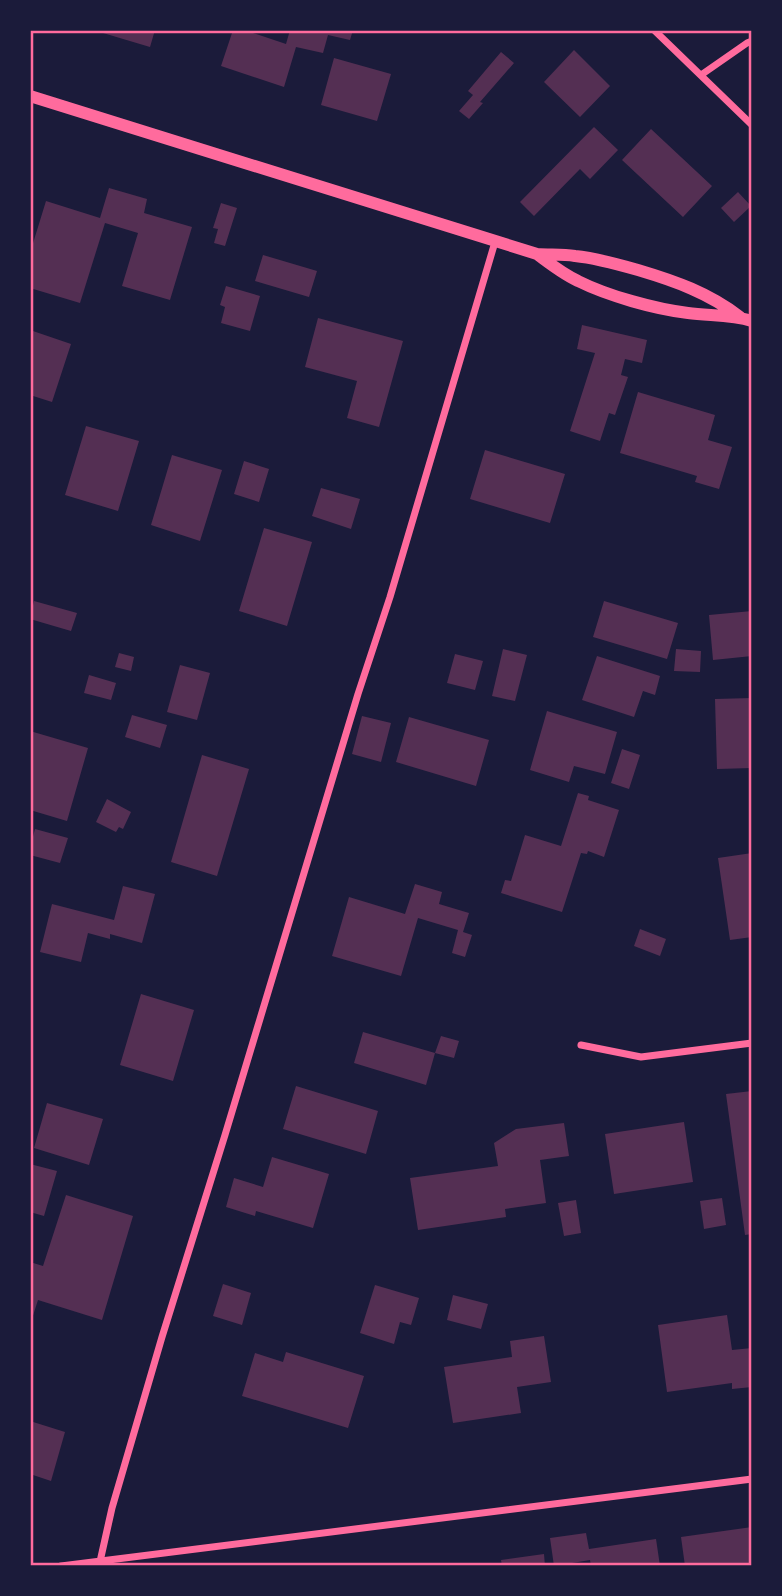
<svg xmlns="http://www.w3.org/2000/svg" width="782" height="1596" viewBox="0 0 782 1596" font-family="Bitter,serif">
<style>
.building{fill:#542f53}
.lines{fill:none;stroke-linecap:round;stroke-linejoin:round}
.minor{stroke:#ff6b9d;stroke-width:7}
.tertiary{stroke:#ff6b9d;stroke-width:12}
.neatline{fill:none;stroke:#ff6b9d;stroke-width:2.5}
</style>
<rect width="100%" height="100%" fill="#1b1b3a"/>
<path class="building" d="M 104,30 L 155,30 L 150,47 L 103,33 Z
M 233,30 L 244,30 L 286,44 L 290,30 L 353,30 L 350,40 L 328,35 L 323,53 L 296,47 L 284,87 L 221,66 Z
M 574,50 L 610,86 L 580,117 L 544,82 Z
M 501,52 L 514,63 L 480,102 L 483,103 L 469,119 L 459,111 L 473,95 L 468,91 Z
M 334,58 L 391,74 L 377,121 L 321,105 Z
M 594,127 L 618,150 L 590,179 L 580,169 L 534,216 L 520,202 Z
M 651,129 L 712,186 L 683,217 L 622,160 Z
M 109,188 L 147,199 L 144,213 L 192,227 L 170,300 L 122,286 L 138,233 L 105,223 L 80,303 L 30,288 L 30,253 L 46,201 L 100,218 Z
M 738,192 L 751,206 L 734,222 L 721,208 Z
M 221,203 L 237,208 L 225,246 L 214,243 L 218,229 L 213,228 Z
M 263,255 L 317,271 L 309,297 L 255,281 Z
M 226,286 L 260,296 L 250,331 L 221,323 L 225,307 L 220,305 Z
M 318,318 L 403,341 L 379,427 L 347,418 L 357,381 L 305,367 Z
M 582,325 L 647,340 L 642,363 L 625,359 L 621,375 L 628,377 L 615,415 L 609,413 L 600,441 L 570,431 L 595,353 L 577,349 Z
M 30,330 L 71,344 L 52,402 L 30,395 Z
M 638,392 L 715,415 L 708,440 L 732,447 L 719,489 L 695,482 L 697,476 L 620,453 Z
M 86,426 L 139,441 L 118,511 L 65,495 Z
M 485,450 L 565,474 L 550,523 L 470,499 Z
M 172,455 L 222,470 L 200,541 L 151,525 Z
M 244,461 L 269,469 L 259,502 L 234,494 Z
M 321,488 L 360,499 L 351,529 L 312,516 Z
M 264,528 L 312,542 L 287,626 L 239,611 Z
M 34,601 L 77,613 L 71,631 L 30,619 Z
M 604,601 L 678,623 L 667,659 L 593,637 Z
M 752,611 L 752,656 L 713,660 L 709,615 Z
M 503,649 L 527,655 L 515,701 L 492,696 Z
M 676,649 L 701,651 L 700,672 L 674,671 Z
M 119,653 L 134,657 L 131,671 L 115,667 Z
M 455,654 L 483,661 L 475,690 L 447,683 Z
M 597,656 L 660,676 L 655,695 L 643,691 L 634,717 L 582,700 Z
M 180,665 L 210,673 L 197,720 L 167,712 Z
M 89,675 L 116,683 L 111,700 L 84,693 Z
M 752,698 L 752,768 L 717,769 L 715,699 Z
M 547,711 L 617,732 L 605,774 L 574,766 L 569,782 L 530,770 Z
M 132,715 L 167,725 L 160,748 L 125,737 Z
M 362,716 L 391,723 L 381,762 L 352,754 Z
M 409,717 L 489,740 L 476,786 L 396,762 Z
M 30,731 L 88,748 L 67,821 L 30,810 Z
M 622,749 L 640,755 L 629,789 L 611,783 Z
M 202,755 L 249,769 L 217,876 L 171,862 Z
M 578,793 L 589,796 L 588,800 L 619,810 L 604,857 L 588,851 L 587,854 L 581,853 L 562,912 L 501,893 L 505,880 L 511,881 L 525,835 L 561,846 Z
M 107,799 L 131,812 L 123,829 L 119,827 L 116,832 L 96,822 Z
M 35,829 L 68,838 L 60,863 L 30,855 L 30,848 Z
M 752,853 L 752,937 L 730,940 L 718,858 Z
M 415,884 L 442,892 L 439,904 L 469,913 L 463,932 L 472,935 L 465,957 L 452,953 L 458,930 L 418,918 L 401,976 L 332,956 L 349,897 L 405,914 Z
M 123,886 L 155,894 L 142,943 L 110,934 L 110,939 L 88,933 L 81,962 L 40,952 L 52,904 L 114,920 Z
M 640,929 L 666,939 L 660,956 L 634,946 Z
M 141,994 L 194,1010 L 173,1081 L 120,1065 Z
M 363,1032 L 435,1053 L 426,1085 L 354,1063 Z
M 441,1036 L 459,1041 L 454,1058 L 435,1053 Z
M 296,1086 L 378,1111 L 366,1154 L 283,1129 Z
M 752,1091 L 752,1234 L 745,1235 L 726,1094 Z
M 47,1103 L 103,1119 L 89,1165 L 34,1148 Z
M 684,1122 L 693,1182 L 614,1194 L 605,1134 Z
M 564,1123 L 569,1156 L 540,1160 L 546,1203 L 505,1209 L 506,1217 L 418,1230 L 410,1178 L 498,1166 L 494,1143 L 516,1129 Z
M 272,1157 L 329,1174 L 313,1228 L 256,1211 L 255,1216 L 226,1207 L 234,1178 L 263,1187 Z
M 30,1164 L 57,1171 L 44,1216 L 30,1212 Z
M 66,1195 L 133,1216 L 102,1320 L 38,1300 L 30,1325 L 30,1262 L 43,1266 Z
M 722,1198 L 726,1225 L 704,1229 L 700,1201 Z
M 576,1200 L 581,1233 L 564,1236 L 558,1203 Z
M 223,1284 L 251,1293 L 242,1325 L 213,1316 Z
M 375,1285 L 419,1298 L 411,1325 L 400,1322 L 394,1344 L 360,1333 Z
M 453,1295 L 488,1304 L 481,1329 L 447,1320 Z
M 727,1315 L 732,1350 L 752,1348 L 752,1387 L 732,1389 L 732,1383 L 667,1392 L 658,1325 Z
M 544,1336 L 551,1382 L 517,1387 L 521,1413 L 453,1423 L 444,1367 L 512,1357 L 510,1341 Z
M 286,1352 L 364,1376 L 348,1428 L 242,1396 L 255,1353 L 283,1362 Z
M 30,1421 L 65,1432 L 51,1481 L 30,1474 Z
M 752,1527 L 752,1566 L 685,1566 L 681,1537 Z
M 586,1533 L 589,1549 L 656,1539 L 660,1566 L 591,1566 L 590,1560 L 554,1566 L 550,1538 Z
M 544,1554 L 545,1566 L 502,1566 L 501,1560 Z"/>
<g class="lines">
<path class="minor" d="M 654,30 L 752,125
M 701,75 L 747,43 L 752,41
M 581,1045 L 641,1057 L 752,1043
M 61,1566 L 752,1479
M 99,1566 L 112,1508 L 162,1337 L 225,1135 L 358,694 L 390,597 L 495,242"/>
<path class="tertiary" d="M 30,96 L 537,254 C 550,255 562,254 575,256 C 596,258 617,264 638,270 C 675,281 709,293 740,317
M 537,254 C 550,264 563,274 578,281 C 608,296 655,309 688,313 C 709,316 731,314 752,321"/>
</g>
<rect width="782" height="1596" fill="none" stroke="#1b1b3a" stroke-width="63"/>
<rect x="32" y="32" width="718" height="1532" class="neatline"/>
</svg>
